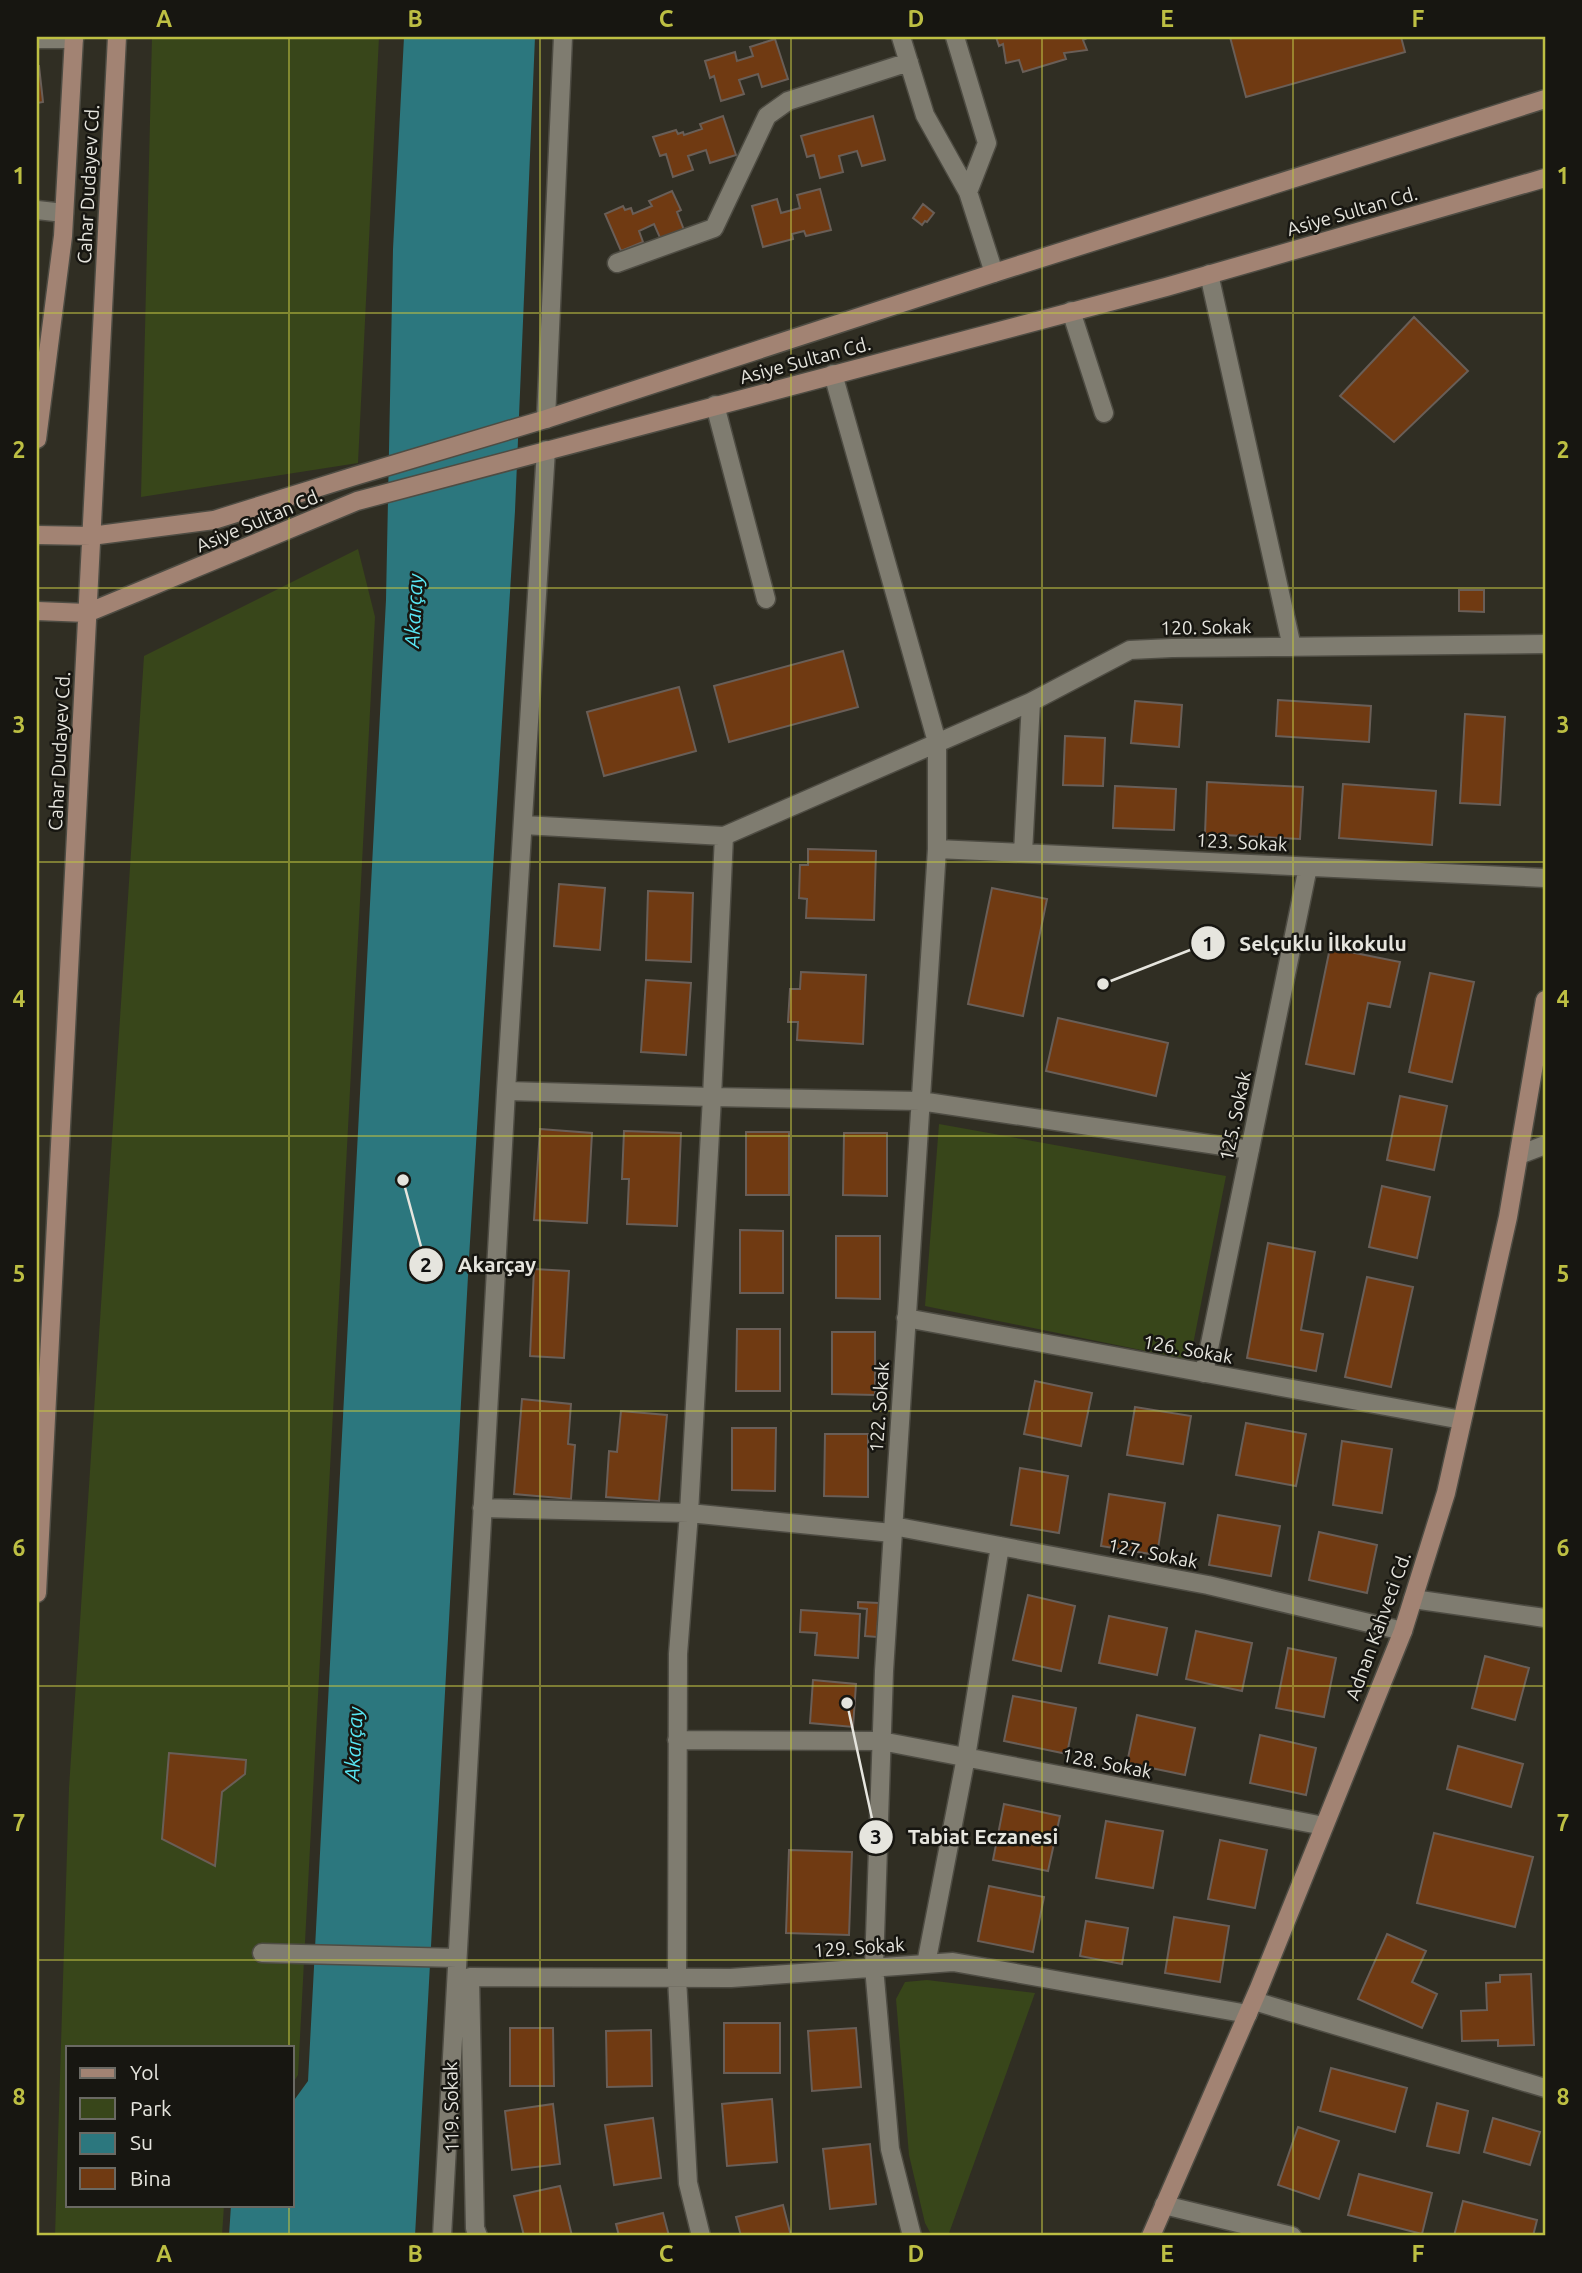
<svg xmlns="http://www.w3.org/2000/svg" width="1582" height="2273" viewBox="0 0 1582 2273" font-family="Ubuntu,sans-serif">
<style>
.green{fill:#38461a}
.water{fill:#2c777e}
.building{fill:#703a12;stroke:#695e57;stroke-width:2}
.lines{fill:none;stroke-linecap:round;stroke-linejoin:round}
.street-casing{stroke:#4e4c43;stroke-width:21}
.secondary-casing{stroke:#4e4c43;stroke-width:21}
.street{stroke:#7f7c70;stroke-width:18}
.secondary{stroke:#a28373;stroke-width:18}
.grid{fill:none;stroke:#bdbf43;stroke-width:2;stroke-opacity:0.55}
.labels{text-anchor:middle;stroke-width:5;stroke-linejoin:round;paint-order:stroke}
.street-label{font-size:19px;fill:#e6e5de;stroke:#171611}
.water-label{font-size:21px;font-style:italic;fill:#58e6f3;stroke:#171611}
.leader{fill:none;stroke:#e6e5de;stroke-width:2.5}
.callout-dot{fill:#e6e5de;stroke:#171611;stroke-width:2.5}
.mark-label{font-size:21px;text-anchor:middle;font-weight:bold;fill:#111}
.callout-label{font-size:21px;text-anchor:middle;font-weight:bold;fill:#e6e5de;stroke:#171611;stroke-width:5;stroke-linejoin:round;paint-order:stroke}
.neatline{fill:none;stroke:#bdbf43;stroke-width:2.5}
.grid-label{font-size:23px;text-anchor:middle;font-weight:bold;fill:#bdbf43}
</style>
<rect width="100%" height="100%" fill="#302e23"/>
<path class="green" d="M 152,37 L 379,37 L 358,463 L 141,497 Z
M 358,549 L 375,617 L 298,2075 L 292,2084 L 292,2047 L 68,2047 L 68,2205 L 224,2205 L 222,2236 L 55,2236 L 69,1788 L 144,656 Z
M 939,1124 L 1226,1176 L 1190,1360 L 925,1306 Z
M 927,1980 L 1035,1993 L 948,2236 L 932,2236 L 925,2223 L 909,2155 L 896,1999 L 905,1982 Z"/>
<path class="water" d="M 404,37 L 535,37 L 515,511 L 469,1258 L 415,2236 L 229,2236 L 231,2205 L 292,2205 L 292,2103 L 308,2081 L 386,600 L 393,249 Z"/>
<path class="building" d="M 996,37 L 1089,37 L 1083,40 L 1087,50 L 1064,53 L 1066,59 L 1023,72 L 1019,60 L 1006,63 L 1003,44 L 999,46 Z
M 1230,37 L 1401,37 L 1405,52 L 1246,97 Z
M 775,39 L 788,79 L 762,87 L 758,74 L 739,80 L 744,94 L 721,101 L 714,76 L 710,78 L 705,61 L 735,52 L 737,61 L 753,56 L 750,47 Z
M 37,66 L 39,66 L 43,102 L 37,103 L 37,109 Z
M 723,116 L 736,155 L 710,163 L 706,150 L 688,156 L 693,170 L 673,177 L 666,154 L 660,156 L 653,137 L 676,130 L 678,134 L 683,132 L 684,135 L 702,129 L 700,124 Z
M 873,116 L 885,160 L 862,166 L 857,151 L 839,156 L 843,172 L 820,178 L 814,155 L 807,157 L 801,136 Z
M 820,189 L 831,230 L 806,236 L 804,231 L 792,234 L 793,239 L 763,247 L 752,206 L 777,199 L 781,213 L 800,208 L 797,195 Z
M 672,191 L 681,210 L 677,212 L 684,230 L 661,240 L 654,224 L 639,231 L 643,242 L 621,251 L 605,214 L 623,206 L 625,210 L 631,208 L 633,214 L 652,206 L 649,201 Z
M 923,204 L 934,213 L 927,222 L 925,221 L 922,225 L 913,218 Z
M 1414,317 L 1468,371 L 1394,442 L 1340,396 Z
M 1459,590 L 1484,590 L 1484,612 L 1459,611 Z
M 843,651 L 858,707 L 729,742 L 714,686 Z
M 679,687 L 696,751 L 604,776 L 587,712 Z
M 1278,700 L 1371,706 L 1369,742 L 1276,736 Z
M 1135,701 L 1182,705 L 1179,747 L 1131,743 Z
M 1465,714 L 1505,717 L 1500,805 L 1460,803 Z
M 1065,736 L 1105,738 L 1103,786 L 1063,785 Z
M 1207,782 L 1303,787 L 1300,839 L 1205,834 Z
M 1343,784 L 1436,791 L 1432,845 L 1339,838 Z
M 1115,786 L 1176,789 L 1174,830 L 1113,828 Z
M 808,849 L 876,851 L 874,920 L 806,918 L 807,899 L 799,898 L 800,865 L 808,865 Z
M 559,884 L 605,888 L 600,950 L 554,946 Z
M 992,888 L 1047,899 L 1023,1016 L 968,1004 Z
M 648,891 L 693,893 L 691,962 L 646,960 Z
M 1330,948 L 1400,962 L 1390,1007 L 1368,1003 L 1354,1074 L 1306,1064 Z
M 801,972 L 866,975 L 863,1044 L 797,1040 L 798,1022 L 788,1022 L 790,989 L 800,989 Z
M 1430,973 L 1474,982 L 1452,1082 L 1409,1072 Z
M 646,980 L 691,983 L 686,1055 L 641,1052 Z
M 1058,1018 L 1168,1043 L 1156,1096 L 1046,1071 Z
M 1400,1096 L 1447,1106 L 1434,1170 L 1387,1160 Z
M 540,1129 L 592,1133 L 587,1223 L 534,1220 Z
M 624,1131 L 681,1133 L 677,1226 L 627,1224 L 629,1179 L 622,1179 Z
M 746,1132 L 789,1132 L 789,1195 L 746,1195 Z
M 844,1133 L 887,1133 L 887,1196 L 843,1195 Z
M 1382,1186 L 1430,1197 L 1417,1258 L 1369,1247 Z
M 740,1230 L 783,1231 L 783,1293 L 740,1293 Z
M 836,1236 L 880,1236 L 880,1299 L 836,1298 Z
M 1268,1243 L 1315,1252 L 1301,1330 L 1323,1334 L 1316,1371 L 1247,1358 Z
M 534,1269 L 569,1271 L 564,1358 L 530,1356 Z
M 1367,1277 L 1413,1287 L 1391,1387 L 1345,1377 Z
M 737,1329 L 780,1329 L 780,1391 L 736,1391 Z
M 832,1332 L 875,1332 L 875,1395 L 832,1394 Z
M 1035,1381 L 1092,1393 L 1081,1446 L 1024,1434 Z
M 522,1399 L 571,1404 L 568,1444 L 575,1445 L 571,1499 L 514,1494 Z
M 1135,1407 L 1191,1416 L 1183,1464 L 1127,1455 Z
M 621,1411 L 667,1415 L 659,1501 L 606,1497 L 609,1451 L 617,1452 Z
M 1246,1423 L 1306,1434 L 1296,1486 L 1236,1475 Z
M 732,1428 L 776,1428 L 775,1491 L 732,1490 Z
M 825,1434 L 868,1434 L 868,1497 L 824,1496 Z
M 1342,1441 L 1392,1449 L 1382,1513 L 1333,1505 Z
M 1020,1468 L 1068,1476 L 1059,1533 L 1011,1525 Z
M 1109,1494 L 1165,1503 L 1157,1555 L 1101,1546 Z
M 1218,1515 L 1280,1526 L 1271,1576 L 1209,1565 Z
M 1319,1532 L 1377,1545 L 1367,1593 L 1309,1580 Z
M 1028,1595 L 1075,1606 L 1061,1671 L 1013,1660 Z
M 858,1602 L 879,1603 L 877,1637 L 865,1636 L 867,1609 L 858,1608 Z
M 801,1610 L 860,1614 L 858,1658 L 815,1655 L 817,1633 L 800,1632 Z
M 1109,1616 L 1167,1628 L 1157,1675 L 1099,1663 Z
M 1196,1631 L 1252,1643 L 1242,1691 L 1186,1679 Z
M 1288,1648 L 1336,1658 L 1324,1717 L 1276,1708 Z
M 1485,1656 L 1529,1668 L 1515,1720 L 1472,1708 Z
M 813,1680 L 856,1684 L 853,1727 L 810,1723 Z
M 1013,1696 L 1076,1708 L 1067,1754 L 1004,1741 Z
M 1137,1715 L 1195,1728 L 1185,1775 L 1127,1763 Z
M 1260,1735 L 1316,1748 L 1306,1795 L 1250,1783 Z
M 1458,1746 L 1523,1764 L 1511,1807 L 1447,1789 Z
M 169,1753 L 246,1760 L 245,1774 L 222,1792 L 215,1866 L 162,1839 Z
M 1004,1804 L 1060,1816 L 1048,1871 L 993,1860 Z
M 1106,1821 L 1163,1831 L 1153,1888 L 1096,1878 Z
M 1434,1833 L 1533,1857 L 1515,1927 L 1417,1903 Z
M 1220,1840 L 1267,1850 L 1255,1908 L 1208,1899 Z
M 789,1850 L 852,1852 L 849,1935 L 786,1933 Z
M 989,1886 L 1044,1897 L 1033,1952 L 978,1941 Z
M 1174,1917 L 1229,1926 L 1220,1982 L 1165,1973 Z
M 1086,1921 L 1128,1928 L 1122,1964 L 1080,1956 Z
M 1387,1934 L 1426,1951 L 1412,1982 L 1437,1994 L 1422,2028 L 1358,1999 Z
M 1531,1974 L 1534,2045 L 1498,2046 L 1498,2040 L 1462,2041 L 1461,2011 L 1487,2010 L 1486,1983 L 1500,1982 L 1500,1975 Z
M 724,2023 L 780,2023 L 780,2073 L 724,2073 Z
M 510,2028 L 553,2028 L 554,2086 L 510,2086 Z
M 856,2028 L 861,2087 L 812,2091 L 808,2031 Z
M 651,2030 L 652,2086 L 607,2087 L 606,2031 Z
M 1331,2068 L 1407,2088 L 1395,2132 L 1320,2111 Z
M 772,2099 L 777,2162 L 727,2166 L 722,2104 Z
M 1437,2103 L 1468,2111 L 1459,2153 L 1427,2146 Z
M 553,2104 L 560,2164 L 512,2170 L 505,2111 Z
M 653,2118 L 661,2178 L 614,2185 L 605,2125 Z
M 1493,2118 L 1540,2132 L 1530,2165 L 1484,2152 Z
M 1298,2127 L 1339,2141 L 1319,2199 L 1278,2185 Z
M 870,2144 L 876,2204 L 830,2209 L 823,2149 Z
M 1359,2174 L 1432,2193 L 1422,2234 L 1348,2215 Z
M 560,2186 L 572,2236 L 524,2236 L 514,2196 Z
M 1463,2201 L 1537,2220 L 1533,2236 L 1454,2236 Z
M 783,2205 L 791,2236 L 741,2236 L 736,2217 Z
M 663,2213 L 669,2236 L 619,2236 L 616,2224 Z"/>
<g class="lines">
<defs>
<path id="street" d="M 901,37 L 925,115 L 968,192 L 994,273
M 955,37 L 987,143 L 968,192
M 37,39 L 74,39
M 37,210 L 64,213
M 617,263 L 714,228 L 767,116 L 788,101 L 909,62
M 1209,274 L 1292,647
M 1071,311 L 1104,413
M 833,374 L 937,742 L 937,849 L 884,1671 L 874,1967 L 890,2149 L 912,2236
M 715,405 L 766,599
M 546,419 L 563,37
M 523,825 L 724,836
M 937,849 L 1545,878
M 1023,853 L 1031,702 L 1130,650 L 1172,648 L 1545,644
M 506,1091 L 712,1097 L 724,836 L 1031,702
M 1519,1155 L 1545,1145
M 906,1318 L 1462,1420
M 1204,1373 L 1308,867
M 482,1508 L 689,1513 L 678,1654 L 677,1978 L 688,2183 L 701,2236
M 893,1526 L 1208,1585 L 1403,1631
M 892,1533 L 689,1513 L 712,1097 L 920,1101 L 1250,1150
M 1413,1599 L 1545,1618
M 677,1740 L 881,1741 L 1324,1826
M 262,1953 L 457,1958
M 926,1964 L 966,1757 L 1000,1546
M 1254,2001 L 1545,2088
M 1164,2205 L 1292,2236
M 442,2236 L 506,1091 L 546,450
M 478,2236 L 475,2228 L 470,1977 L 731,1978 L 953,1962 L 1248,2014"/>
<path id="secondary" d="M 37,439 L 63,236 L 74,37
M 37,535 L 91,536 L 214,520 L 355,476 L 546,419 L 994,273 L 1545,99
M 37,611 L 87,613 L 357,501 L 1166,287 L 1545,178
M 37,1593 L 117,37
M 1151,2236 L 1259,1988 L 1403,1631 L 1446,1493 L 1508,1217 L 1545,1000"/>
</defs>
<use href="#street" class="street-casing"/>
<use href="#secondary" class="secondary-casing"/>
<use href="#street" class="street"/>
<use href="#secondary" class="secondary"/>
</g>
<path class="grid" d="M 289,37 L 289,2047M 540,37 L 540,2236M 791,37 L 791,2236M 1042,37 L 1042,2236M 1293,37 L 1293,2236M 37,313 L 1545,313M 37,588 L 1545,588M 37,862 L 1545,862M 37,1136 L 1545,1136M 37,1411 L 1545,1411M 37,1686 L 1545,1686M 37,1960 L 1545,1960M 289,2205 L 289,2236"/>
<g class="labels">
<g class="street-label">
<text transform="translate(88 184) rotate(-87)" y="7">Cahar Dudayev Cd.</text>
<text transform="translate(1352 211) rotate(-16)" y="7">Asiye Sultan Cd.</text>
<text transform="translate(805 360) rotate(-15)" y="7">Asiye Sultan Cd.</text>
<text transform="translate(259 520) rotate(-23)" y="7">Asiye Sultan Cd.</text>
<text transform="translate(1206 627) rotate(-1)" y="7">120. Sokak</text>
<text transform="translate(59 751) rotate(-87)" y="7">Cahar Dudayev Cd.</text>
<text transform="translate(1242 842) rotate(3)" y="7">123. Sokak</text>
<text transform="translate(1235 1116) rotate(-78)" y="7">125. Sokak</text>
<text transform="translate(1188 1349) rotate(10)" y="7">126. Sokak</text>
<text transform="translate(879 1407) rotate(-86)" y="7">122. Sokak</text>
<text transform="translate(1153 1553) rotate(11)" y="7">127. Sokak</text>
<text transform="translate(1378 1626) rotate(-70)" y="7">Adnan Kahveci Cd.</text>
<text transform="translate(1107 1763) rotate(11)" y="7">128. Sokak</text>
<text transform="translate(859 1947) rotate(-4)" y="7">129. Sokak</text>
<text transform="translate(451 2107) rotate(-91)" y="7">119. Sokak</text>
</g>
<g class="water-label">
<text transform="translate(414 611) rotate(-87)" y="7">Akarçay</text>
<text transform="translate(354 1744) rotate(-87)" y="7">Akarçay</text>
</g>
</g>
<path class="leader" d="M1103 984L1208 943M403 1180L426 1265M847 1703L876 1837"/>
<g class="callout-dot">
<circle cx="1103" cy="984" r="7"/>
<circle cx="403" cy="1180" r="7"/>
<circle cx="847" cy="1703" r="7"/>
<circle cx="1208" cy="943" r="18"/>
<circle cx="426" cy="1265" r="18"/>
<circle cx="876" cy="1837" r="18"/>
</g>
<g class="mark-label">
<text x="1208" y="951">1</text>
<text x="426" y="1272">2</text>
<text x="876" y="1844">3</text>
</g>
<g class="callout-label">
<text x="1323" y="951">Selçuklu İlkokulu</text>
<text x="497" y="1272">Akarçay</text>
<text x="983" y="1844">Tabiat Eczanesi</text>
</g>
<rect width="1582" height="2273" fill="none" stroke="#171611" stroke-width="77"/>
<rect x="66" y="2046" width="228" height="161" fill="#171611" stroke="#6a6963" stroke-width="2"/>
<rect x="80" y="2068" width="35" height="10" fill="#a28373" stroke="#6a6963" stroke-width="2"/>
<text x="130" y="2080" font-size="21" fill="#e6e5de">Yol</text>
<rect x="80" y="2098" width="35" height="21" fill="#38461a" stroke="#6a6963" stroke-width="2"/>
<text x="130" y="2116" font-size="21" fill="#e6e5de">Park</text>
<rect x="80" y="2133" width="35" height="21" fill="#2c777e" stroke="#6a6963" stroke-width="2"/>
<text x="130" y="2150" font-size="21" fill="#e6e5de">Su</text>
<rect x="80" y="2168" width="35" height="21" fill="#703a12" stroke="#6a6963" stroke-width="2"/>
<text x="130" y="2186" font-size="21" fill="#e6e5de">Bina</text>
<rect x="38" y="38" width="1506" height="2196" class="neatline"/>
<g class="grid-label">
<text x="164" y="27">A</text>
<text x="415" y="27">B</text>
<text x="666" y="27">C</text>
<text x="916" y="27">D</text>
<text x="1167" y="27">E</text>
<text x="1418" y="27">F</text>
<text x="19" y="184">1</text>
<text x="1563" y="184">1</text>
<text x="19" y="458">2</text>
<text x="1563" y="458">2</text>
<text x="19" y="733">3</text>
<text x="1563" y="733">3</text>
<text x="19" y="1007">4</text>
<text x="1563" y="1007">4</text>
<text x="19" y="1282">5</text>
<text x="1563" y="1282">5</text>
<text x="19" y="1556">6</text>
<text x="1563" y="1556">6</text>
<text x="19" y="1831">7</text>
<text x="1563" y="1831">7</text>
<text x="19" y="2105">8</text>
<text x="1563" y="2105">8</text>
<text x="164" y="2262">A</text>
<text x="415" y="2262">B</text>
<text x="666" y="2262">C</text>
<text x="916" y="2262">D</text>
<text x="1167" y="2262">E</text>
<text x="1418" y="2262">F</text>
</g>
</svg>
